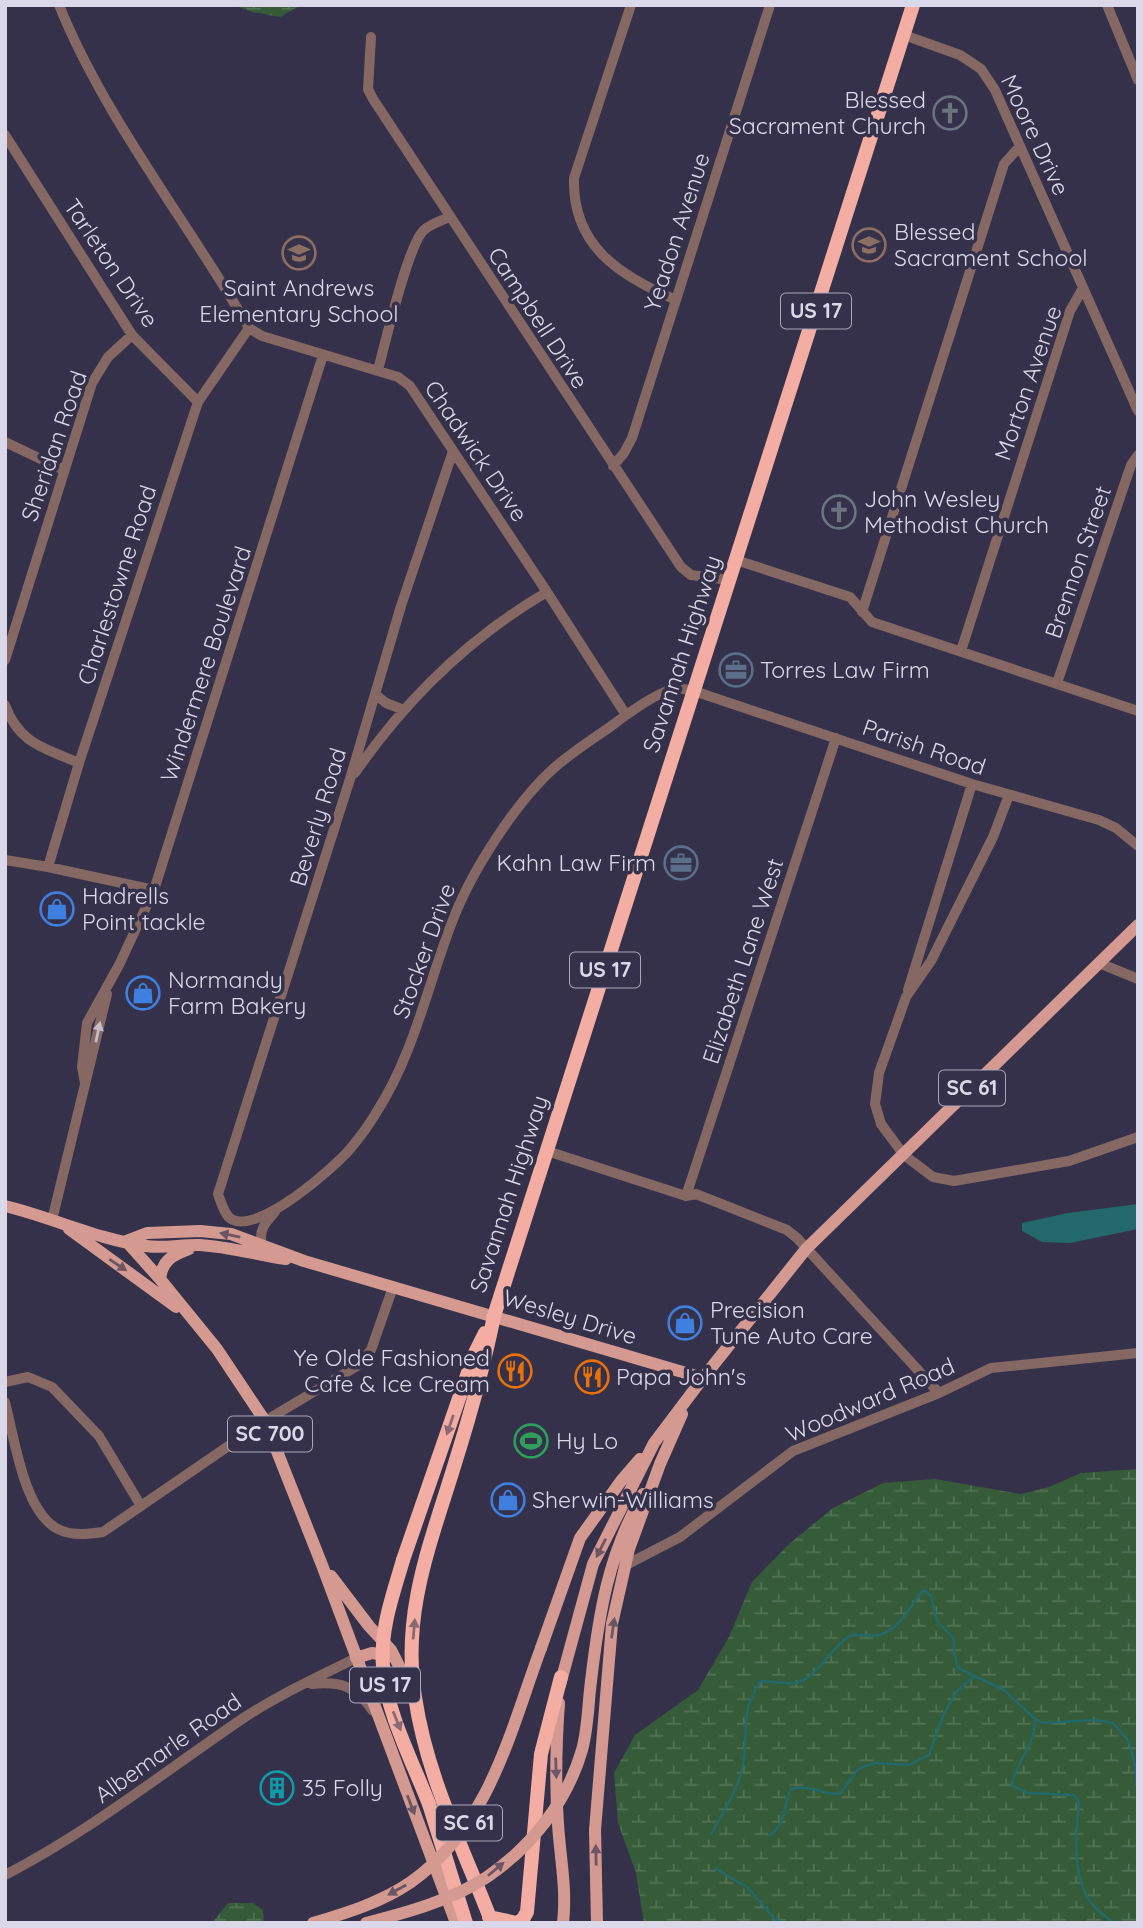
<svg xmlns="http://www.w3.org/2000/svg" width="1143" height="1928" viewBox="0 0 1143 1928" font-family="Quicksand,sans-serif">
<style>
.wetland{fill:url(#wetland-marsh)}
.water{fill:#23686a}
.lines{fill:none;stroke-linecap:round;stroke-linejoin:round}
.stream{stroke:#23686a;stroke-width:2.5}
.minor{stroke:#856864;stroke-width:10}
.major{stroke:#d49a92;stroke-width:12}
.highway{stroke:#f3ada3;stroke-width:14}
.major-bridge{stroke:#d49a92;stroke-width:12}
.highway-bridge{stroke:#f3ada3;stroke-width:14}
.oneway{fill:#c6bdc8}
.oneway2{fill:#6d5663}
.oneway3{fill:#8a6972}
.labels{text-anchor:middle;stroke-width:7;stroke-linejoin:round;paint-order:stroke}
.shield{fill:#35314a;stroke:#a9a7b9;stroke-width:2}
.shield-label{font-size:21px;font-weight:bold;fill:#dbd9e9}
.poi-label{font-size:23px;fill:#dbd9e9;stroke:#35314a;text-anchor:start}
.street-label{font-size:23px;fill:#dbd9e9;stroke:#35314a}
</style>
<defs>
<pattern id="wetland-marsh" width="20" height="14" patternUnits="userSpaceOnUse" patternTransform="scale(1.75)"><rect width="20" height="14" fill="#355b38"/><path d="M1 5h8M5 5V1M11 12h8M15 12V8" fill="none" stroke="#527255"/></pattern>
</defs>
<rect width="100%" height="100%" fill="#35314a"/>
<path class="wetland" d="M 234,5 L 301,5 L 280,17 L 252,12 Z
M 1138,1469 L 1138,1923 L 644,1923 L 636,1873 L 618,1823 L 614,1773 L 635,1735 L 698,1690 L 729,1637 L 752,1582 L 789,1544 L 833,1508 L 883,1483 L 935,1479 L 1021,1494 L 1049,1487 L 1081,1473 Z
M 228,1903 L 253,1903 L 263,1910 L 264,1923 L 212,1923 Z"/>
<path class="water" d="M 1138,1204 L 1138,1229 L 1133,1230 L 1070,1243 L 1042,1242 L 1022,1231 L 1022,1223 L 1068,1213 Z"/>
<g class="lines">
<path class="stream" d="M 1035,1719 C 1036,1745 1016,1761 1012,1785 L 1027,1793 L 1074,1795 L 1079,1802 C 1076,1834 1071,1879 1093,1905 C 1098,1912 1107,1917 1114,1923
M 711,1834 C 723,1813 736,1793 742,1770 C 750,1737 738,1712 761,1681 C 772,1682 789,1685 799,1682 C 819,1675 830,1649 847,1638 C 856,1631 868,1638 879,1635 C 902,1629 909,1605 924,1590 L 931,1596 L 937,1621 L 954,1639 L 954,1653 L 958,1668 L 1004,1690 L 1035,1719 L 1043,1723 L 1095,1720 L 1113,1723 L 1129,1741 L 1135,1767 L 1138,1799
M 769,1836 C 787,1824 782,1807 791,1789 C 812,1784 821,1795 840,1794 L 858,1769 L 874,1763 L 909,1765 L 929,1755 L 943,1716 L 956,1692 L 973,1677
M 716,1869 L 747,1887 L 775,1919 L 784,1923"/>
<path class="minor" d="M 59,5 C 105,119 188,222 249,328 L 262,336 L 398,377 L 410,386 L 547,592 L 626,715
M 631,5 L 574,178 C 572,246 620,276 676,300
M 1107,5 L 1138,80
M 904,35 L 960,55 L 981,69 L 995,90 L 1138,411
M 371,37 L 368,89 L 373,99 L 681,567 L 691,575 L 729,580
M 5,135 L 132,335 L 198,402
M 378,370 C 385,344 408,244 424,230 C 431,224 441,221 449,217
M 5,442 L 64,470
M 453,451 L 401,606 L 350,779 L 218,1194 C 221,1202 225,1217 233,1220 C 261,1232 334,1168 351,1148 C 360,1137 369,1125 376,1113 C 415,1053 428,982 454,917 C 473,869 516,802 554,768 C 571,753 591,740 610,727 C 624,716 656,693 673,689 C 680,687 687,690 694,691 L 972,784 L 1099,820 L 1116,828 L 1138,846
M 613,466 L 624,453 L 632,438 L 770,5
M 736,560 L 850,597 L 872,622 L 1138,711
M 862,612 L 1004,164 L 1020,146
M 961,651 L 1070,311 L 1083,288
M 5,660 L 92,383 L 108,357 L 132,335
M 1057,683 L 1131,465 L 1138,455
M 375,694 L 386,703 L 404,710
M 5,705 C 19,744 45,748 79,763
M 355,773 C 406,699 470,637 547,592
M 1009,795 L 993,837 L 931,961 L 906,997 L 879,1073 L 875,1104 L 881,1124 L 904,1155 L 933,1177 L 954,1181 L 1069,1161 L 1138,1137
M 5,860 L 48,867 L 154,890
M 48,867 L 79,763 L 198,402 L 249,328
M 1099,963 L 1138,979
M 908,990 L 972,784
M 85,1083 L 82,1067 L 87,1023 L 119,965 L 154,890 L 323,355
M 547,1151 L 686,1196 L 696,1194 L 787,1230 L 797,1238 L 939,1393
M 686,1196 L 836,738
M 52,1220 L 107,994
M 262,1245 C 258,1230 266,1222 275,1212
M 5,1382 L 28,1377 L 52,1387 L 99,1436 L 141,1506
M 5,1402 C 14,1436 24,1515 60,1530 C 73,1536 89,1534 103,1532 L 265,1421 L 357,1366 L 371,1350 L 393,1287
M 626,1565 L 680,1537 L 793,1451 L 939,1393 L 991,1368 L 1138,1353
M 312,1684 C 341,1681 355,1686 373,1711
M 5,1875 C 90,1831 164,1772 242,1719 C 278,1695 318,1677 356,1658"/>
<path class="major" d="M 5,1206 C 51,1217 99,1240 146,1246 C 164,1249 183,1244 200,1245 C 230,1247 258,1255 286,1259
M 69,1229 L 176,1307
M 126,1241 L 160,1279 L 217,1349 L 265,1421 L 322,1565 L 456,1923
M 126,1241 L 147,1233 L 200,1231 L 231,1234 L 304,1261 L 703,1378
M 160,1279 C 162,1261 172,1255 189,1249
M 331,1576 L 369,1626 L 391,1650 L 412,1692
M 541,1648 L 580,1538 L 621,1481 L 640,1459
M 356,1658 L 372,1653 L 390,1656
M 591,1681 C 599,1613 608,1555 643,1494
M 560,1685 L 593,1564 L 654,1443 L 703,1378 L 806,1249 L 1138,925
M 559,1703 C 556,1744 555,1783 558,1824 C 560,1857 567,1889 563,1923
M 597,1923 L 595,1830 L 612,1624 L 629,1549 L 660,1464 L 682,1414"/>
<path class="highway" d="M 403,1560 L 474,1355 L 485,1333
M 429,1804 L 466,1923
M 489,1917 L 517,1923 L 523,1919 L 527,1912 L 541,1754 L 561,1677
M 492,1923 C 463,1847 427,1778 415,1697 C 401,1611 432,1540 456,1460 C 471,1412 484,1365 494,1316 L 913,5"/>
<path class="major-bridge" d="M 313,1923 C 347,1913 382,1902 411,1882 C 489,1827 510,1732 541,1648
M 366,1923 C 405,1913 453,1900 487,1877 C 531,1847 567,1802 582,1750 C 588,1729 588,1704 591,1681"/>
<path class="highway-bridge" d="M 403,1560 C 393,1595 380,1629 383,1666 C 385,1709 413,1763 429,1804"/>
</g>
<defs><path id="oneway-solid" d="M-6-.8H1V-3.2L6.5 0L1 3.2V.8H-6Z" transform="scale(1.75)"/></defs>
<use class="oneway" href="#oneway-solid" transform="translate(98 1032) rotate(-78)"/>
<g class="oneway2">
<use href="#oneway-solid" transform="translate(230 1235) rotate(-169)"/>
<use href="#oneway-solid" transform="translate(118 1265) rotate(34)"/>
<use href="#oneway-solid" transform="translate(601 1548) rotate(117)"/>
<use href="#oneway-solid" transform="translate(613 1628) rotate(-82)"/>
<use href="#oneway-solid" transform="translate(556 1768) rotate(88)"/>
<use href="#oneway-solid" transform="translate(411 1805) rotate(69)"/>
<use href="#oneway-solid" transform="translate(596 1855) rotate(-91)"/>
<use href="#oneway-solid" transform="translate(496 1869) rotate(-40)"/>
<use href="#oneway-solid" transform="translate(397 1890) rotate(151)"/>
</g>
<g class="oneway3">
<use href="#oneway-solid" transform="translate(450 1425) rotate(109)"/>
<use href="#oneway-solid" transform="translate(414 1629) rotate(-85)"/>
<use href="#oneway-solid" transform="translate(397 1721) rotate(68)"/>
</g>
<defs>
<symbol id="church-ring" viewBox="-11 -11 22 22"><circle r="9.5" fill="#35314a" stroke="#6b7280" stroke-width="1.5"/><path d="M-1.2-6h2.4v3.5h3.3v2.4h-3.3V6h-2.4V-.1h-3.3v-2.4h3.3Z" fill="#6b7280"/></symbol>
<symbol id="school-ring" viewBox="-11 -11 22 22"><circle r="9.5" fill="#35314a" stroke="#8d6e63" stroke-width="1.5"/><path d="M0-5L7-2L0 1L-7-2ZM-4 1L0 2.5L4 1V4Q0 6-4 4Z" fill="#8d6e63"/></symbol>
<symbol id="office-ring" viewBox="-11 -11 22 22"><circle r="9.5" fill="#35314a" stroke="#5c6f8a" stroke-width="1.5"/><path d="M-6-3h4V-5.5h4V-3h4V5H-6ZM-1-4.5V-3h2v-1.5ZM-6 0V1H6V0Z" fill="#5c6f8a"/></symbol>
<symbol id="shop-ring" viewBox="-11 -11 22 22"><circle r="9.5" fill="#35314a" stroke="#3f7fe0" stroke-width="1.5"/><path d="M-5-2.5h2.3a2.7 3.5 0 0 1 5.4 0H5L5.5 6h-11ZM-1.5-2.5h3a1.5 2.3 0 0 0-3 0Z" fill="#3f7fe0"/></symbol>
<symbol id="restaurant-ring" viewBox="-11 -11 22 22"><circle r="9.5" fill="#35314a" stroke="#e8710a" stroke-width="1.5"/><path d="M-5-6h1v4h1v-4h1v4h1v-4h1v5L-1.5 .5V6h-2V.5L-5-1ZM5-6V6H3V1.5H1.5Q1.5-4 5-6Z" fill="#e8710a"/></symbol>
<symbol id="stadium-ring" viewBox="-11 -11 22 22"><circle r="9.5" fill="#35314a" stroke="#2e9e5b" stroke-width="1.5"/><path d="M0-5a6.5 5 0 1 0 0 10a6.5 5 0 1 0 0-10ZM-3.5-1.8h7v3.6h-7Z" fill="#2e9e5b"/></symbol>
<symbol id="building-ring" viewBox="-11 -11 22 22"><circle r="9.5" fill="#35314a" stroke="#0f9aa8" stroke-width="1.5"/><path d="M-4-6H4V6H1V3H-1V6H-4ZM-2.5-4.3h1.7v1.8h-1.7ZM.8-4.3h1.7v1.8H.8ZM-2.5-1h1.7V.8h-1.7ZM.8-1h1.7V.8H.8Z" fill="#0f9aa8"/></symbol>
</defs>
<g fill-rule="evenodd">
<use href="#church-ring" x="931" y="94" width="38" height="38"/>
<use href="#school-ring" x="850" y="226" width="38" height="38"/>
<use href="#school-ring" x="280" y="234" width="38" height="38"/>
<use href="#church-ring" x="820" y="493" width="38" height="38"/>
<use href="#office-ring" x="717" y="651" width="38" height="38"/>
<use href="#office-ring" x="662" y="844" width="38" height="38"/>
<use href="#shop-ring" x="38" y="890" width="38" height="38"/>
<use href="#shop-ring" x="124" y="974" width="38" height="38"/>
<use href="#shop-ring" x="666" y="1304" width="38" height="38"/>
<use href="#restaurant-ring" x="496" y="1352" width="38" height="38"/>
<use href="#restaurant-ring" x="573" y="1358" width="38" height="38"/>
<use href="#stadium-ring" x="512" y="1422" width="38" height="38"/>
<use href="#shop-ring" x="489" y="1481" width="38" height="38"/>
<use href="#building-ring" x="258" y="1769" width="38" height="38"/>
</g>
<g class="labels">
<g class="shield">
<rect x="781" y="293.5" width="70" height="35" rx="5"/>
<rect x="570" y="952.5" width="70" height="35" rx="5"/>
<rect x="939" y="1070.5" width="66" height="35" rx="5"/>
<rect x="228" y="1416.5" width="84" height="35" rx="5"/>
<rect x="350" y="1667.5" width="70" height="35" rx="5"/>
<rect x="436" y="1805.5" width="66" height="35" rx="5"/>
</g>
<g class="shield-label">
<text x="816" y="318">US 17</text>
<text x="605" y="977">US 17</text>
<text x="972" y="1095">SC 61</text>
<text x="270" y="1441">SC 700</text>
<text x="385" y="1692">US 17</text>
<text x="469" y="1830">SC 61</text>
</g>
<g class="poi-label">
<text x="926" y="108" text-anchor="end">Blessed<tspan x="926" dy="26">Sacrament Church</tspan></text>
<text x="894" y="240">Blessed<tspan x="894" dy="26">Sacrament School</tspan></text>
<text x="299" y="296" text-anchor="middle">Saint Andrews<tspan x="299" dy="26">Elementary School</tspan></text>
<text x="864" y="507">John Wesley<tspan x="864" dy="26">Methodist Church</tspan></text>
<text x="760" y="678">Torres Law Firm</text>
<text x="656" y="871" text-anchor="end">Kahn Law Firm</text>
<text x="82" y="904">Hadrells<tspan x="82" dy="26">Point tackle</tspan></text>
<text x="168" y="988">Normandy<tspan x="168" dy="26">Farm Bakery</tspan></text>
<text x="710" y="1318">Precision<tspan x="710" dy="26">Tune Auto Care</tspan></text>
<text x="490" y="1366" text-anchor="end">Ye Olde Fashioned<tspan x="490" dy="26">Cafe &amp; Ice Cream</tspan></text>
<text x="616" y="1385">Papa John's</text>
<text x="556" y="1449">Hy Lo</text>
<text x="532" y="1508">Sherwin-Williams</text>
<text x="302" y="1796">35 Folly</text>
</g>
<g class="street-label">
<text transform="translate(1035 135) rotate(65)" y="8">Moore Drive</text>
<text transform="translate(677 232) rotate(-72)" y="8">Yeadon Avenue</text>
<text transform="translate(111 263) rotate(56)" y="8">Tarleton Drive</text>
<text transform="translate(538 318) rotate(57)" y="8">Campbell Drive</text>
<text transform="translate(1028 383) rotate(-71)" y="8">Morton Avenue</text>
<text transform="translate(54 446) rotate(-71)" y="8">Sheridan Road</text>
<text transform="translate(476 451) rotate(56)" y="8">Chadwick Drive</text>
<text transform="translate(1078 562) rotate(-71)" y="8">Brennon Street</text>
<text transform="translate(117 585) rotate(-72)" y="8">Charlestowne Road</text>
<text transform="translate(682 654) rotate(-72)" y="8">Savannah Highway</text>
<text transform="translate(206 664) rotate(-72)" y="8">Windermere Boulevard</text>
<text transform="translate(924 747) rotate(19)" y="8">Parish Road</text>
<text transform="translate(318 817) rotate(-73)" y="8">Beverly Road</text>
<text transform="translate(424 951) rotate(-70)" y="8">Stocker Drive</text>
<text transform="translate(743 961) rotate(-72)" y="8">Elizabeth Lane West</text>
<text transform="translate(509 1194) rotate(-72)" y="8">Savannah Highway</text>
<text transform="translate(570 1317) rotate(17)" y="8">Wesley Drive</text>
<text transform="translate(870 1400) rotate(-23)" y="8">Woodward Road</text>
<text transform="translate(168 1748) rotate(-35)" y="8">Albemarle Road</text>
</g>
</g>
<rect width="1143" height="1928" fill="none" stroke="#dbd9e9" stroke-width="14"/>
</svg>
